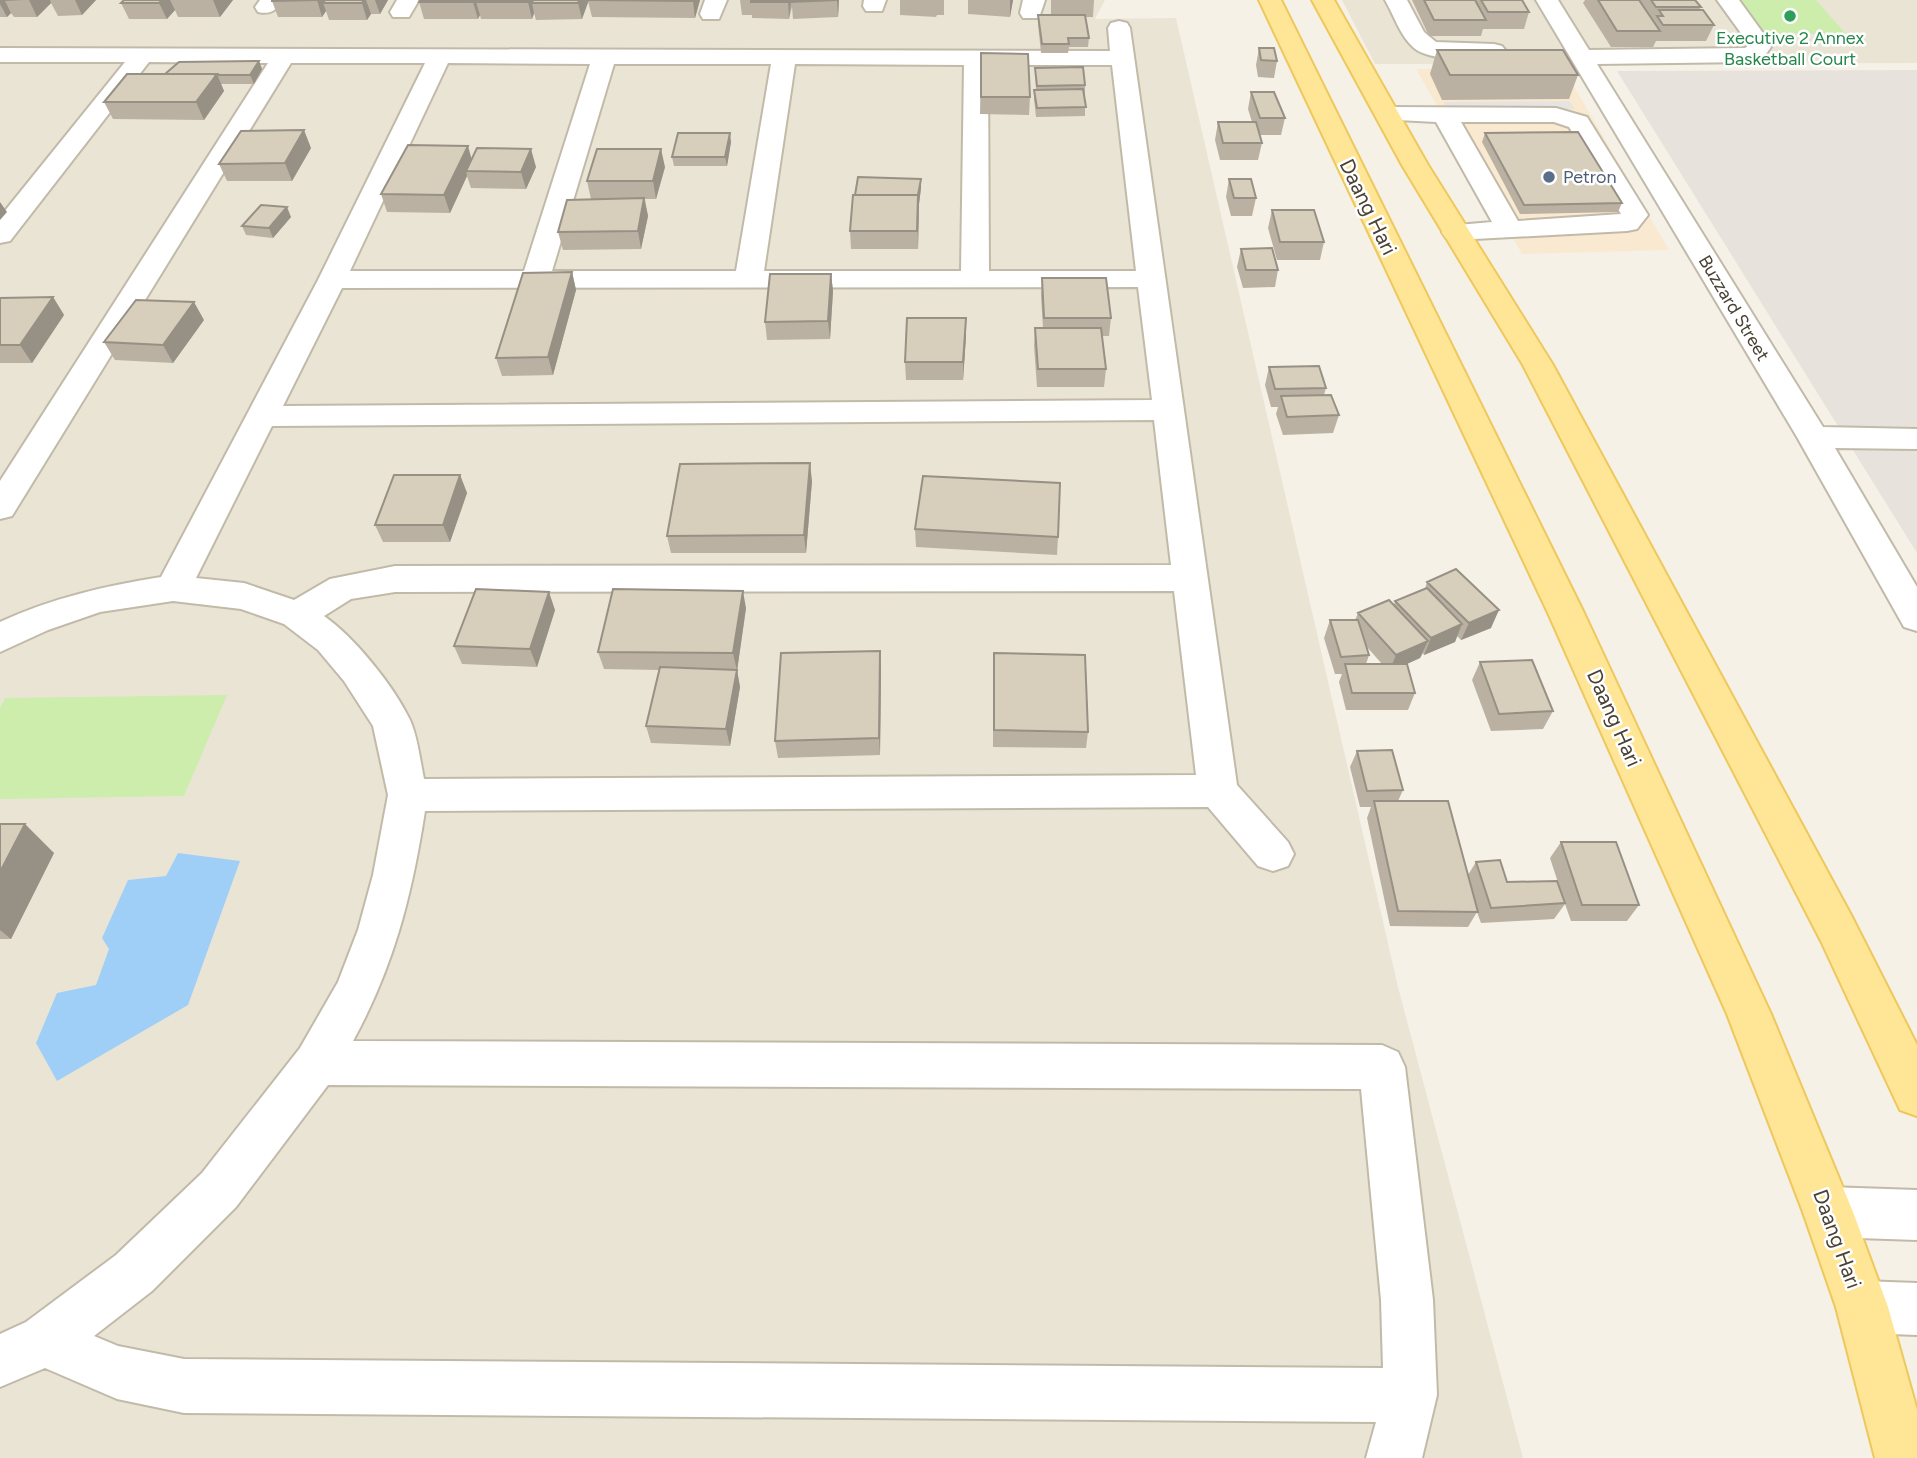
<svg xmlns="http://www.w3.org/2000/svg" width="1917" height="1458" viewBox="0 0 1917 1458" font-family="Figtree,sans-serif">
<style>
.residential{fill:#eae4d5}
.commercial{fill:#f9e9d1}
.industrial{fill:#e7e3dc}
.green{fill:#cdedad}
.parking{fill:#e6e4e0}
.water{fill:#9fcff7}
.lines{fill:none;stroke-linecap:round;stroke-linejoin:round}
.minor-casing{stroke:#c2baa9;stroke-width:4}
.major-casing{stroke:#eec85c;stroke-width:4}
.minor{fill:#fff;fill-rule:evenodd}
.major{fill:#ffe596;fill-rule:evenodd}
.wall{fill:#bab1a2;fill-rule:evenodd}
.shaded-wall{fill:#979084}
.building{fill:#d8cebc;stroke:#979084;stroke-width:2}
.leisure-dot{fill:#2e9e5b;stroke:#fff;stroke-width:2.5}
.service-dot{fill:#5c6f8a;stroke:#fff;stroke-width:2.5}
.labels{text-anchor:middle;stroke-width:5;stroke-linejoin:round;paint-order:stroke}
.far-leisure-label{font-size:18px;fill:#27864d;stroke:#fff}
.far-service-label{font-size:18px;fill:#4e5e75;stroke:#fff;text-anchor:start}
.far-street-label{font-size:18px;fill:#494235;stroke:#fff}
.street-label{font-size:21px;fill:#494235;stroke:#fff}
</style>
<rect width="100%" height="100%" fill="#f5f1e7"/>
<path class="residential" d="M 0,0 L 1105,0 L 1095,19 L 1176,18 L 1398,987 L 1523,1458 L 0,1458 Z
M 1342,0 L 1917,0 L 1917,63 L 1375,64 Z"/>
<path class="commercial" d="M 1416,69 L 1564,69 L 1669,250 L 1522,254 Z"/>
<path class="industrial" d="M 1917,70 L 1917,553 L 1617,71 Z"/>
<path class="green" d="M 1737,0 L 1816,0 L 1846,34 L 1761,33 Z
M 227,695 L 184,796 L 0,799 L 0,708 L 5,698 Z"/>
<path class="parking" d="M 1569,101 L 1575,109 L 1447,110 L 1444,102 Z"/>
<path class="water" d="M 178,853 L 240,861 L 188,1005 L 57,1081 L 36,1043 L 57,993 L 96,985 L 109,949 L 102,938 L 128,880 L 166,876 Z"/>
<g class="lines">
<defs>
<path id="minor" d="M 260,0 L 283,0 C 276,10 271,15 258,12 L 255,7 Z
M 397,0 L 419,0 L 409,17 L 393,17 L 390,12 Z
M 705,0 L 727,0 L 719,19 L 703,19 L 700,14 Z
M 864,0 L 886,0 L 882,11 L 866,11 L 863,6 Z
M 1023,0 L 1045,0 L 1039,18 L 1023,18 L 1020,13 Z
M 1385,0 L 1407,0 L 1424,32 L 1436,42 L 1494,44 L 1502,46 L 1506,51 L 1502,56 C 1482,61 1431,62 1414,48 C 1400,36 1394,15 1385,0 Z
M 1536,0 L 1558,0 L 1589,50 L 1745,48 L 1748,46 L 1746,40 L 1717,0 L 1739,0 L 1768,40 L 1771,47 C 1766,55 1760,60 1751,62 L 1597,64 L 1823,427 L 1917,429 L 1917,449 L 1835,448 L 1917,587 L 1917,631 L 1904,627 L 1797,437 Z
M 1119,21 L 1127,23 L 1130,28 L 1237,785 L 1288,842 L 1294,854 L 1288,866 L 1273,871 L 1258,866 L 1208,807 L 425,811 C 412,895 394,966 353,1041 L 1382,1045 L 1398,1052 L 1405,1067 L 1433,1300 L 1437,1395 L 1422,1458 L 1366,1458 L 1376,1422 L 184,1413 L 117,1399 L 45,1368 L 0,1387 L 0,1334 L 26,1322 L 116,1255 L 202,1173 L 300,1048 L 338,982 L 358,930 L 373,875 L 388,795 L 373,726 L 344,681 L 318,650 L 284,624 L 241,609 L 173,601 L 100,612 L 48,630 L 0,652 L 0,622 C 52,598 105,586 161,577 L 318,280 L 425,63 L 291,63 L 12,516 L 0,519 L 0,481 L 268,63 L 149,62 L 10,241 L 0,243 L 0,217 L 125,62 L 0,62 L 0,48 L 1110,51 L 1108,28 L 1111,23 ZM 448,63 L 590,64 L 524,271 L 350,271 ZM 614,64 L 771,64 L 736,271 L 552,271 ZM 795,64 L 964,65 L 961,271 L 764,271 ZM 988,65 L 1112,65 L 1136,271 L 989,271 ZM 1138,287 L 1152,400 L 283,406 L 342,288 ZM 1154,420 L 1171,565 L 395,566 L 330,579 L 294,600 L 244,583 L 196,578 L 272,426 ZM 1174,591 L 1196,775 L 424,779 C 420,760 418,738 410,720 C 393,685 355,638 324,616 L 351,599 L 395,592 ZM 328,1085 L 1361,1089 L 1381,1300 L 1383,1368 L 184,1359 L 118,1346 L 94,1336 L 152,1291 L 236,1207 Z
M 1387,107 L 1556,108 L 1587,117 L 1648,215 L 1637,229 L 1627,231 L 1456,240 L 1446,238 L 1442,232 L 1446,226 L 1492,222 L 1436,122 L 1378,119 L 1375,114 L 1378,109 ZM 1461,122 L 1554,122 L 1569,127 L 1621,214 L 1518,221 Z
M 1828,1187 L 1917,1190 L 1917,1240 L 1828,1237 L 1811,1229 L 1803,1212 L 1811,1195 Z
M 1862,1281 L 1917,1283 L 1917,1335 L 1862,1333 L 1844,1325 L 1836,1307 L 1844,1289 Z"/>
<path id="major" d="M 1259,0 L 1281,0 L 1584,613 L 1771,1014 L 1853,1212 L 1888,1307 L 1917,1410 L 1917,1458 L 1875,1458 L 1836,1307 L 1803,1212 L 1727,1014 L 1548,613 Z
M 1312,0 L 1334,0 L 1428,165 L 1553,365 L 1851,915 L 1917,1045 L 1917,1116 L 1900,1110 L 1821,941 L 1523,365 L 1402,165 Z"/>
</defs>
<use href="#minor" class="minor-casing"/>
<use href="#major" class="major-casing"/>
<use href="#minor" class="minor"/>
<use href="#major" class="major"/>
</g>
<path class="wall" d="M 0,0 L 96,0 L 82,15 L 58,16 L 51,3 L 37,17 L 14,17 L 11,13 L 7,17 L 0,17 Z
M 124,0 L 233,0 L 220,17 L 178,17 L 175,10 L 167,19 L 129,19 L 121,3 Z
M 272,0 L 388,0 L 380,14 L 371,14 L 367,20 L 329,20 L 326,11 L 322,17 L 278,17 L 272,1 Z
M 420,0 L 700,0 L 695,18 L 592,17 L 588,1 L 582,19 L 536,20 L 534,13 L 532,19 L 481,19 L 480,15 L 478,19 L 424,19 L 419,2 Z
M 740,0 L 839,0 L 838,17 L 793,19 L 792,7 L 789,19 L 752,18 L 752,15 L 742,15 Z
M 900,0 L 944,0 L 944,15 L 937,15 L 936,17 L 900,15 Z
M 968,0 L 1013,0 L 1010,17 L 968,14 Z
M 1051,0 L 1094,0 L 1093,17 L 1085,17 L 1089,38 L 1088,47 L 1069,47 L 1068,53 L 1041,53 L 1038,24 L 1038,15 L 1051,15 Z
M 1412,0 L 1522,0 L 1529,12 L 1524,29 L 1483,29 L 1481,36 L 1429,36 Z
M 1585,0 L 1695,0 L 1701,7 L 1699,10 L 1714,25 L 1706,41 L 1656,41 L 1653,47 L 1611,47 L 1583,3 Z
M 1259,48 L 1277,61 L 1274,78 L 1258,77 L 1256,65 Z
M 1437,50 L 1578,75 L 1569,99 L 1442,100 L 1430,74 Z
M 981,53 L 1030,97 L 1029,115 L 980,114 Z
M 259,61 L 262,69 L 254,84 L 221,84 L 224,91 L 204,120 L 113,119 L 104,102 L 165,74 Z
M 1035,68 L 1085,85 L 1085,116 L 1036,117 L 1034,99 L 1034,90 L 1036,90 Z
M 1251,92 L 1285,118 L 1281,135 L 1259,135 L 1262,143 L 1258,160 L 1220,160 L 1215,140 L 1218,122 L 1252,122 L 1248,109 Z
M 1485,133 L 1622,203 L 1618,212 L 1520,214 L 1482,142 Z
M 731,142 L 727,166 L 674,166 L 672,157 Z
M 311,148 L 292,181 L 227,181 L 219,164 Z
M 472,159 L 536,167 L 526,189 L 471,188 L 467,176 L 450,213 L 387,212 L 381,194 Z
M 665,167 L 656,199 L 645,199 L 648,216 L 641,249 L 563,250 L 558,232 L 591,199 L 587,181 Z
M 1229,179 L 1256,198 L 1252,216 L 1231,216 L 1226,197 Z
M 921,188 L 919,204 L 918,249 L 851,249 L 850,231 Z
M 1272,210 L 1324,242 L 1320,260 L 1277,260 L 1268,228 Z
M 291,217 L 273,238 L 246,235 L 242,226 Z
M 1241,249 L 1278,270 L 1275,287 L 1243,288 L 1237,267 Z
M 572,272 L 576,290 L 553,375 L 502,376 L 496,358 Z
M 831,274 L 833,291 L 830,339 L 767,340 L 765,322 Z
M 1042,278 L 1111,318 L 1109,336 L 1102,336 L 1106,369 L 1104,387 L 1037,387 L 1034,346 L 1035,328 L 1043,328 L 1041,296 Z
M 53,297 L 64,315 L 32,363 L 0,363 L 0,298 Z
M 204,320 L 173,363 L 115,360 L 104,342 Z
M 966,336 L 963,380 L 906,380 L 905,362 Z
M 1269,367 L 1326,388 L 1324,395 L 1339,415 L 1333,433 L 1283,435 L 1276,414 L 1278,407 L 1271,407 L 1265,385 Z
M 460,475 L 467,493 L 450,542 L 383,542 L 375,525 Z
M 812,481 L 806,553 L 671,553 L 667,536 Z
M 915,529 L 1058,537 L 1057,555 L 916,547 Z
M 1427,582 L 1491,628 L 1461,640 L 1457,636 L 1455,642 L 1424,655 L 1423,653 L 1420,658 L 1407,664 L 1415,693 L 1408,710 L 1346,710 L 1339,682 L 1342,674 L 1335,674 L 1324,638 L 1330,620 L 1355,620 L 1358,613 L 1394,605 L 1395,601 L 1425,589 ZM 1367,647 L 1382,664 L 1366,664 L 1369,655 Z
M 746,608 L 737,671 L 740,687 L 730,746 L 651,743 L 646,726 L 659,670 L 604,669 L 598,652 Z
M 555,610 L 537,667 L 462,664 L 454,646 Z
M 1480,662 L 1553,711 L 1543,729 L 1491,731 L 1472,680 Z
M 881,669 L 880,755 L 778,758 L 775,741 Z
M 993,670 L 1088,732 L 1086,748 L 993,747 Z
M 1357,751 L 1403,790 L 1398,801 L 1468,875 L 1476,862 L 1507,882 L 1564,901 L 1550,858 L 1561,842 L 1639,905 L 1627,921 L 1571,921 L 1565,904 L 1554,919 L 1481,923 L 1477,912 L 1468,927 L 1390,926 L 1367,818 L 1371,807 L 1360,807 L 1350,767 Z
M 0,824 L 54,853 L 11,939 L 0,939 Z"/>
<path class="shaded-wall" d="M 0,0 L 24,0 L 5,1 L 11,13 L 7,17 L 0,4 Z
M 29,0 L 50,0 L 51,3 L 37,17 Z
M 75,0 L 96,0 L 82,15 Z
M 162,0 L 172,0 L 170,0 L 175,10 L 167,19 L 159,3 Z
M 213,0 L 233,0 L 220,17 Z
M 317,0 L 332,0 L 323,3 L 326,11 L 322,17 Z
M 364,0 L 366,0 L 371,14 L 367,20 L 362,3 Z
M 375,0 L 388,0 L 380,14 Z
M 474,0 L 487,0 L 476,2 L 480,15 L 478,19 L 473,2 Z
M 529,0 L 540,0 L 532,3 L 534,13 L 532,19 L 528,2 Z
M 579,0 L 589,0 L 582,19 L 578,3 Z
M 693,0 L 700,0 L 695,18 L 693,1 Z
M 788,0 L 793,0 L 791,2 L 789,19 Z
M 837,0 L 839,0 L 838,17 Z
M 1010,0 L 1013,0 L 1010,17 Z
M 259,61 L 262,69 L 254,84 L 250,75 Z
M 217,74 L 224,91 L 204,120 L 196,102 Z
M 304,130 L 311,148 L 292,181 L 285,163 Z
M 730,133 L 731,142 L 727,166 L 725,157 Z
M 468,146 L 473,164 L 466,171 L 467,176 L 450,213 L 444,195 Z
M 531,149 L 536,167 L 526,189 L 521,172 Z
M 661,149 L 665,167 L 656,199 L 653,181 Z
M 921,179 L 921,188 L 919,204 L 918,249 L 917,201 Z
M 644,198 L 648,216 L 641,249 L 638,231 Z
M 0,202 L 7,212 L 0,220 Z
M 287,207 L 291,217 L 273,238 L 269,228 Z
M 572,272 L 576,290 L 553,375 L 548,357 Z
M 831,274 L 833,291 L 830,339 L 828,321 Z
M 53,297 L 64,315 L 32,363 L 20,345 Z
M 194,302 L 204,320 L 173,363 L 163,345 Z
M 966,318 L 966,336 L 963,380 L 963,362 Z
M 810,463 L 812,481 L 806,553 L 804,535 Z
M 460,475 L 467,493 L 450,542 L 443,525 Z
M 743,591 L 746,608 L 737,671 L 733,653 Z
M 549,592 L 555,610 L 537,667 L 530,649 Z
M 1499,610 L 1491,628 L 1461,640 L 1469,623 Z
M 1462,624 L 1455,642 L 1424,655 L 1431,638 Z
M 1428,641 L 1420,658 L 1389,672 L 1396,655 Z
M 880,651 L 881,669 L 880,755 L 879,738 Z
M 737,670 L 740,687 L 730,746 L 726,729 Z
M 25,824 L 54,853 L 11,939 L 0,930 L 0,872 Z"/>
<path class="building" d="M 124,0 L 162,0 L 159,3 L 121,3 Z
M 272,0 L 317,0 L 272,1 Z
M 325,0 L 364,0 L 362,3 L 323,3 Z
M 420,0 L 474,0 L 473,2 L 419,2 Z
M 477,0 L 529,0 L 528,2 L 476,2 Z
M 533,0 L 579,0 L 578,3 L 532,3 Z
M 588,0 L 693,0 L 693,1 Z
M 751,0 L 788,0 L 788,2 L 751,2 Z
M 792,0 L 837,0 L 791,2 Z
M 1424,0 L 1475,0 L 1486,20 L 1434,20 Z
M 1481,0 L 1522,0 L 1529,12 L 1488,12 Z
M 1598,0 L 1639,0 L 1660,31 L 1617,31 Z
M 1651,0 L 1695,0 L 1701,7 L 1656,7 Z
M 1659,10 L 1703,10 L 1714,25 L 1663,25 L 1657,16 L 1663,16 Z
M 1038,15 L 1085,15 L 1089,38 L 1068,38 L 1069,44 L 1042,44 Z
M 1259,48 L 1274,48 L 1277,61 L 1261,60 Z
M 1437,50 L 1563,50 L 1578,75 L 1450,75 Z
M 981,53 L 1028,54 L 1030,97 L 981,97 Z
M 259,61 L 250,75 L 216,75 L 217,74 L 165,74 L 179,62 Z
M 1083,67 L 1085,85 L 1037,86 L 1035,68 Z
M 127,74 L 217,74 L 196,102 L 104,102 Z
M 1083,89 L 1086,107 L 1037,108 L 1034,90 Z
M 1251,92 L 1274,92 L 1285,118 L 1260,118 Z
M 1218,122 L 1256,122 L 1262,143 L 1223,143 Z
M 304,130 L 285,163 L 219,164 L 241,131 Z
M 1578,132 L 1622,203 L 1524,205 L 1485,133 Z
M 678,133 L 730,133 L 725,157 L 672,157 Z
M 408,145 L 468,146 L 444,195 L 381,194 Z
M 477,148 L 531,149 L 521,172 L 466,171 Z
M 597,149 L 661,149 L 653,181 L 587,181 Z
M 858,177 L 921,179 L 918,195 L 855,195 Z
M 1229,179 L 1251,179 L 1256,198 L 1234,198 Z
M 853,195 L 918,195 L 917,231 L 850,231 Z
M 644,198 L 638,231 L 558,232 L 567,200 Z
M 261,205 L 287,207 L 269,228 L 242,226 Z
M 1272,210 L 1314,210 L 1324,242 L 1280,242 Z
M 1272,248 L 1278,270 L 1246,270 L 1241,249 Z
M 572,272 L 548,357 L 496,358 L 523,273 Z
M 770,274 L 831,274 L 828,321 L 765,322 Z
M 1042,278 L 1106,278 L 1111,318 L 1044,318 Z
M 53,297 L 20,345 L 0,345 L 0,298 Z
M 136,300 L 194,302 L 163,345 L 104,342 Z
M 907,318 L 966,318 L 963,362 L 905,362 Z
M 1035,328 L 1101,328 L 1106,369 L 1038,369 Z
M 1319,366 L 1326,388 L 1275,389 L 1269,367 Z
M 1331,395 L 1339,415 L 1287,417 L 1281,396 Z
M 810,463 L 804,535 L 667,536 L 680,464 Z
M 394,475 L 460,475 L 443,525 L 375,525 Z
M 923,476 L 1060,483 L 1058,537 L 915,529 Z
M 1456,569 L 1499,610 L 1469,623 L 1427,582 Z
M 1427,588 L 1462,624 L 1431,638 L 1395,601 Z
M 476,589 L 549,592 L 530,649 L 454,646 Z
M 613,589 L 743,591 L 733,653 L 598,652 Z
M 1389,600 L 1428,641 L 1396,655 L 1358,613 Z
M 1330,620 L 1358,620 L 1369,655 L 1341,657 Z
M 880,651 L 879,738 L 775,741 L 781,653 Z
M 994,653 L 1085,655 L 1088,732 L 994,730 Z
M 1532,660 L 1553,711 L 1499,714 L 1480,662 Z
M 1345,664 L 1407,664 L 1415,693 L 1352,693 Z
M 660,667 L 737,670 L 726,729 L 646,726 Z
M 1392,750 L 1403,790 L 1367,791 L 1357,751 Z
M 1374,801 L 1448,801 L 1478,912 L 1398,911 Z
M 0,824 L 25,824 L 0,872 Z
M 1561,842 L 1616,842 L 1639,905 L 1582,905 Z
M 1500,860 L 1507,882 L 1557,881 L 1565,903 L 1491,908 L 1476,862 Z"/>
<circle class="leisure-dot" cx="1790" cy="16" r="7"/>
<circle class="service-dot" cx="1549" cy="177" r="7"/>
<g class="labels">
<g class="far-leisure-label">
<text x="1790" y="44">Executive 2 Annex<tspan x="1790" dy="21">Basketball Court</tspan></text>
</g>
<g class="far-service-label">
<text x="1563" y="183">Petron</text>
</g>
<g class="far-street-label">
<text transform="translate(1734 308) rotate(59)" y="6">Buzzard Street</text>
</g>
<g class="street-label">
<text transform="translate(1368 207) rotate(64)" y="7">Daang Hari</text>
<text transform="translate(1614 718) rotate(66)" y="7">Daang Hari</text>
<text transform="translate(1837 1239) rotate(70)" y="7">Daang Hari</text>
</g>
</g>
</svg>
